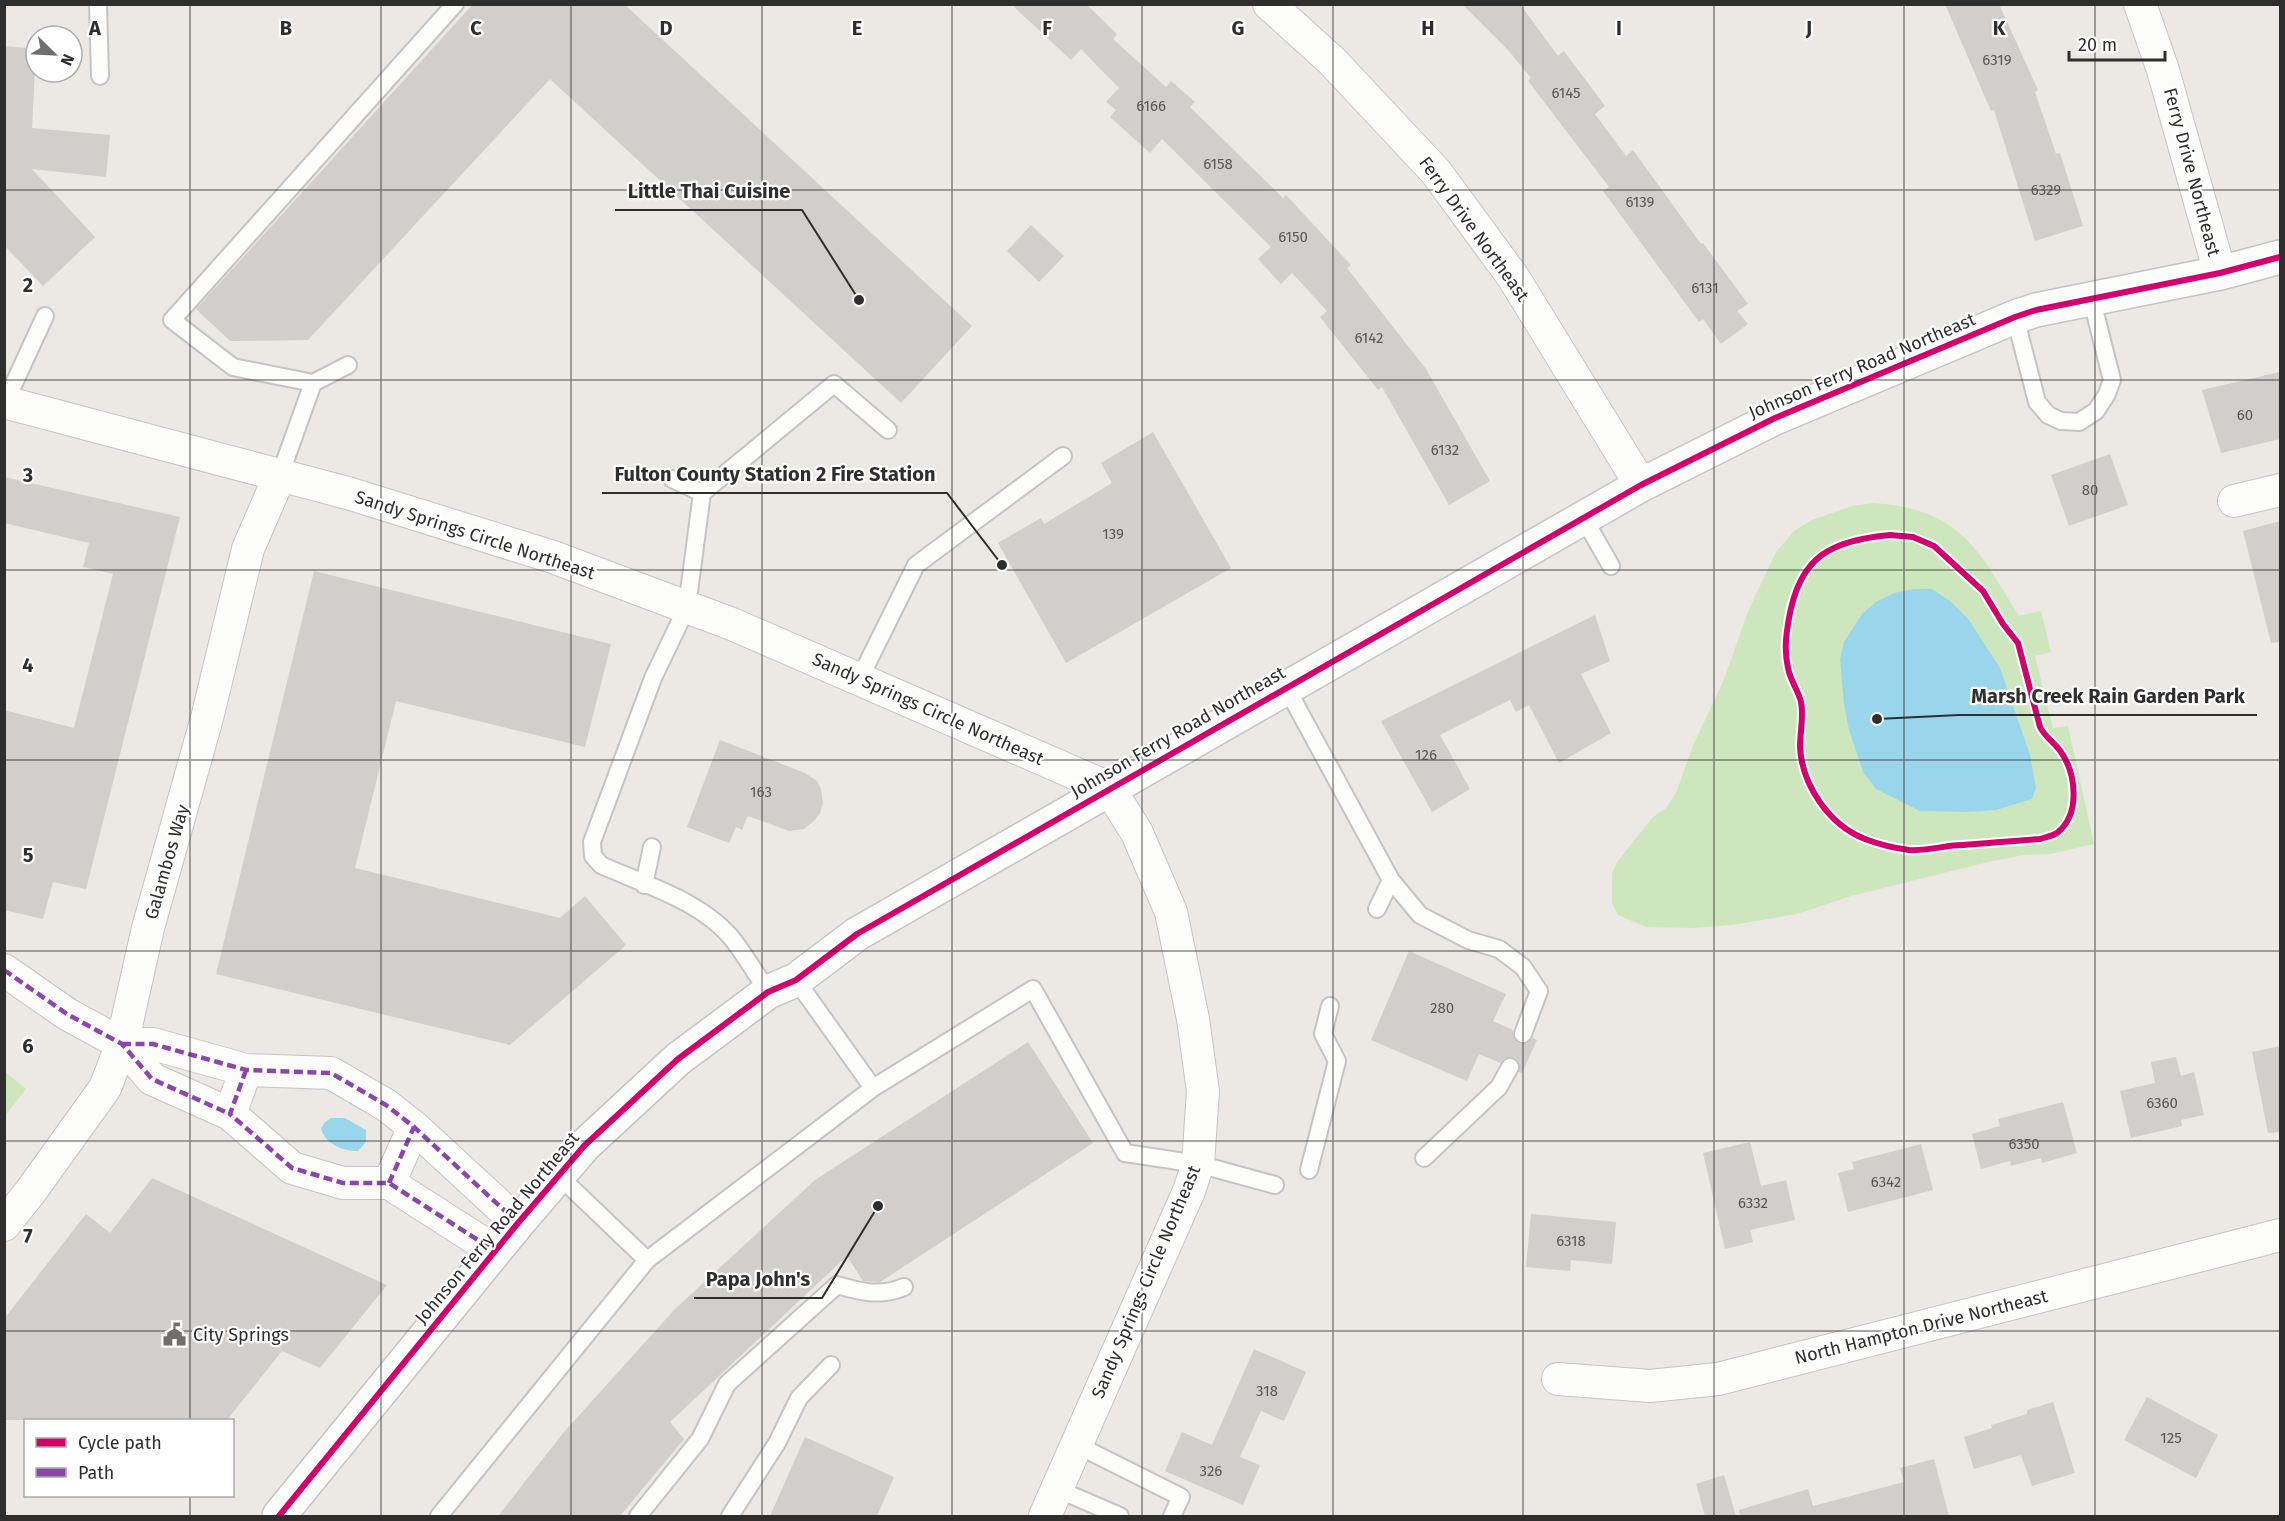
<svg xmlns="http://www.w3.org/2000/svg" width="2285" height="1521" viewBox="0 0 2285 1521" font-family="'Fira Sans',sans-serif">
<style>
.green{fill:#cee6be}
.water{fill:#99d6ec}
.building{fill:#d1cecb}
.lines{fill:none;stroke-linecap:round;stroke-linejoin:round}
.service-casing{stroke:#c5c4c5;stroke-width:20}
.minor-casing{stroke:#c5c4c5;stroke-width:34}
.tertiary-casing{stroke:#c5c4c5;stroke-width:36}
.service{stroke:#fcfcfb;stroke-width:16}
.minor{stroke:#fcfcfb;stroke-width:32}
.tertiary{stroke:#fcfcfb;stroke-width:33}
.quiet{stroke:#8e44ad;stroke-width:4.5;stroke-dasharray:9 4.5;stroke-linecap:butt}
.cycleway-casing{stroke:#fff;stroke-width:10}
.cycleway{stroke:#d6006c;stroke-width:6}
.grid{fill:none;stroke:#2e2e2e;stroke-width:1.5;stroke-opacity:0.55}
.labels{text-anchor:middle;stroke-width:4.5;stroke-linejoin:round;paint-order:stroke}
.number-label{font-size:15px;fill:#585857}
.street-label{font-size:18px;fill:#2e2e2e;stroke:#fff}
.poi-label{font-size:18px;fill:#2e2e2e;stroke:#fff;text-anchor:start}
.grid-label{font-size:20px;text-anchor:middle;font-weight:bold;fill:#2e2e2e;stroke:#fff;stroke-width:4.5;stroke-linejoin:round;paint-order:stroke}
.leader{fill:none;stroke:#2e2e2e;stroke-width:2}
.callout-dot{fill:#2e2e2e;stroke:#fff;stroke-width:2}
.callout-label{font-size:20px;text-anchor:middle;font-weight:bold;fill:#2e2e2e;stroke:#fff;stroke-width:4.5;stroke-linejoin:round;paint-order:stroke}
</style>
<rect width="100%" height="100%" fill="#ece8e4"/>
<path class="green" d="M 1873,503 C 1961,509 1977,548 2019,616 L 2041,611 L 2051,652 L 2035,656 L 2053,728 L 2068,726 L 2094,844 L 2050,854 L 2024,855 L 1988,862 L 1851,896 L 1797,914 L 1732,925 L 1692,928 L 1646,927 L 1618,915 L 1612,903 L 1612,874 L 1617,862 L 1653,817 L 1666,808 L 1676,793 L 1694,743 L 1723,682 L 1749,609 L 1776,552 L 1794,531 L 1812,520 L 1852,506 Z
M 5,1072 L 26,1089 L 5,1116 Z"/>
<path class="water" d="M 1914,589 L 1932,589 L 1950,601 L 1969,620 L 2000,668 L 2030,755 L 2036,788 L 2032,799 L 1996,810 L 1966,812 L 1920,811 L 1876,789 L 1863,772 L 1849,730 L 1844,704 L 1840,659 L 1844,642 L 1862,614 L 1876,602 L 1894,593 Z
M 331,1118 L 345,1118 L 366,1130 L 366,1142 L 358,1151 C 342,1151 327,1145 321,1129 L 324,1123 Z"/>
<path class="building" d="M 473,4 L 624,4 L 972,326 L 901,403 L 550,79 L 308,340 L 230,341 L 196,309 Z
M 1011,4 L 1086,4 L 1117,34 L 1113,39 L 1166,87 L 1171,81 L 1195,102 L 1190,107 L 1283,198 L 1286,195 L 1351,265 L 1347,268 L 1426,369 L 1490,481 L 1449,505 L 1382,387 L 1378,390 L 1320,317 L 1327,311 L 1292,273 L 1281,284 L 1258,259 L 1271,247 L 1162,139 L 1150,153 L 1110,117 L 1116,110 L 1106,102 L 1119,88 L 1081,49 L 1071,60 Z
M 1462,4 L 1520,4 L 1558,56 L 1564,51 L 1605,106 L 1595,114 L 1626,156 L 1633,150 L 1701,244 L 1703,243 L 1748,304 L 1737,311 L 1748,324 L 1721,344 L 1703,319 L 1699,322 L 1603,191 L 1609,187 L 1528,81 L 1531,78 L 1508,50 Z
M 1945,4 L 1999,4 L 2038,90 L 2035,92 L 2056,154 L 2060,153 L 2083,226 L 2035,241 L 1994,110 L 1991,111 Z
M 4,46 L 36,49 L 32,128 L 110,135 L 106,177 L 32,169 L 95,237 L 43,286 L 4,245 Z
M 1031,225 L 1064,256 L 1039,282 L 1007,251 Z
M 2280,372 L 2280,439 L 2221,453 L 2202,390 Z
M 1153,432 L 1231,568 L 1066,663 L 998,543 L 1041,518 L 1044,524 L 1112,483 L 1101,463 Z
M 2110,454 L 2128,505 L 2069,526 L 2051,475 Z
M 4,477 L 180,517 L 86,889 L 53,882 L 43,919 L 4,910 L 4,710 L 74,728 L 113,574 L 83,567 L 89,543 L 4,523 Z
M 2280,521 L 2280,642 L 2271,643 L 2243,531 Z
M 314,571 L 611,644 L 585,747 L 396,701 L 355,868 L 560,918 L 585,896 L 626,945 L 510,1045 L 216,974 Z
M 1595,615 L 1610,661 L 1581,674 L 1611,733 L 1559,763 L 1529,705 L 1516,712 L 1510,700 L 1440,735 L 1470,789 L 1432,812 L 1381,721 Z
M 720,740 L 805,773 L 817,781 L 821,789 L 823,803 L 820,813 L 815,820 L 804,829 L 789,831 L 748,816 L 742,830 L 736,827 L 729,843 L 687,827 Z
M 1409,951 L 1506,994 L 1493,1021 L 1513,1030 L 1513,1036 L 1519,1044 L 1525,1044 L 1533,1038 L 1537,1040 L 1522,1073 L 1519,1072 L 1519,1062 L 1515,1058 L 1505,1058 L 1500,1063 L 1479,1054 L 1467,1081 L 1371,1040 Z
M 1028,1042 L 1093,1143 L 880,1282 L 863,1281 L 847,1256 L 670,1422 L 684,1439 L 620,1516 L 498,1516 L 564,1432 L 675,1309 L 815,1180 Z
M 2280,1046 L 2280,1132 L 2268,1133 L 2252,1052 Z
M 2176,1057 L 2181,1076 L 2194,1072 L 2204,1115 L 2181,1120 L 2182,1126 L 2131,1138 L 2120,1091 L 2155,1083 L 2151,1062 Z
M 2063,1102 L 2077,1153 L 2042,1163 L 2041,1158 L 2011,1166 L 2010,1161 L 1981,1169 L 1972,1134 L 2000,1126 L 1998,1119 Z
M 1750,1142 L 1761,1186 L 1786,1180 L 1795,1220 L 1750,1230 L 1753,1242 L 1725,1249 L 1703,1153 Z
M 1921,1144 L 1933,1190 L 1848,1212 L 1838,1173 L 1854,1169 L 1852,1162 Z
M 152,1178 L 387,1285 L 320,1368 L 282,1351 L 227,1420 L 4,1420 L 4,1319 L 86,1214 L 110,1233 Z
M 1531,1214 L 1616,1222 L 1612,1264 L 1571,1260 L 1570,1271 L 1526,1267 Z
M 1254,1349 L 1306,1372 L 1284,1421 L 1261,1411 L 1240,1457 L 1260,1465 L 1243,1505 L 1165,1471 L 1182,1432 L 1212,1445 Z
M 2147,1397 L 2218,1435 L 2196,1478 L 2124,1440 Z
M 2053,1402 L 2075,1473 L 2032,1486 L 2021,1455 L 1974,1469 L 1964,1437 L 1992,1428 L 1991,1425 L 2027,1414 L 2027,1410 Z
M 805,1437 L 894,1477 L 877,1516 L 770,1516 Z
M 1934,1459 L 1949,1516 L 1740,1516 L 1739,1510 L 1808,1489 L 1813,1506 L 1904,1482 L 1900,1468 Z
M 1724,1475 L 1736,1516 L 1705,1516 L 1696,1484 Z"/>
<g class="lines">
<defs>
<path id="service" d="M 98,4 L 100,76
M 2015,317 L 2037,402 L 2048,415 L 2061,421 L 2079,422 L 2096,411 L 2107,394 L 2112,380 L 2091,297
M 313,383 L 233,367 L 172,320 L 455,4
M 5,403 L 45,316
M 280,475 L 313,383 L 348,365
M 672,479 L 702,493
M 1583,517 L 1611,566
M 859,680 L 916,565 L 1063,456
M 1286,687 L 1391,880 L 1420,915 L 1468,940 L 1499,949 L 1523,967 L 1539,991 L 1523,1034
M 644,885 L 652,847
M 1377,909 L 1391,880
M 796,980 L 873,1088
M 768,992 C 757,975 746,957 734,941 C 703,901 645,885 601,865 L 593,856 L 592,842 L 653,678 L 687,607 L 702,493 L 834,384 L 888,430
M 1424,1158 L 1499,1087 L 1510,1067
M 1309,1170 L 1337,1061 L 1323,1034 L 1330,1006
M 558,1175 L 647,1260
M 1077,1445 L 1181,1497 L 1172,1516
M 1057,1489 L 1120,1516
M 439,1516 L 647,1260 L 873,1088 L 1033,989 L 1125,1153 L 1198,1164 L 1275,1185
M 638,1516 L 700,1439 L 727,1384 L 837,1285 C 861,1292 880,1297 904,1287
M 730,1516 L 777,1443 L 799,1398 L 831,1365"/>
<path id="minor" d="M 1269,4 L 1332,61 L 1436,172 L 1513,277 L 1641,485
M 2140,4 L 2163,70 L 2220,273
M 4,402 L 351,494 L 553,557 L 732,624 L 1109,788 L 1137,833 L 1171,912 L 1193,1019 L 1203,1091 L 1198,1164 L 1189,1191 L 1045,1516
M 2234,501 L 2280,490
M 4,970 L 67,1014 L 122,1044 L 152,1079 L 230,1114
M 122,1044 L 153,1044 L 246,1070 L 331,1073 L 386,1105 L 414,1127 L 518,1223
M 246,1070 L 230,1114 L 292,1168 L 343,1183 L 389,1183 L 495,1251
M 389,1183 L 414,1127
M 4,1225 L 31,1191 L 105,1088 L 122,1044 L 148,928 L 207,718 L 248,549 L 280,475
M 1558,1379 L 1650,1386 L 1718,1379 L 2280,1235"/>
<path id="tertiary" d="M 279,1516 L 518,1223 L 584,1146 L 678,1059 L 768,992 L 796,980 L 857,934 L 1641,485 L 1775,418 L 2015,317 L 2036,310 L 2220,273 L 2280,257"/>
</defs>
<use href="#service" class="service-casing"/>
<use href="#minor" class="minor-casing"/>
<use href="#tertiary" class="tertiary-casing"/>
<use href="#service" class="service"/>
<use href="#minor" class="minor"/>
<use href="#tertiary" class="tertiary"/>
<path class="quiet" d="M 4,970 L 67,1014 L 122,1044 L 152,1079 L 230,1114
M 122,1044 L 153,1044 L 246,1070 L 331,1073 L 386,1105 L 414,1127 L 518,1223
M 246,1070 L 230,1114 L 292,1168 L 343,1183 L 389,1183 L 495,1251
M 389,1183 L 414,1127"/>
<defs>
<path id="cycleway" d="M 1890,535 L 1913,537 L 1934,546 L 1983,591 L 2003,624 L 2018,643 L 2040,727 C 2045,737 2054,742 2061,752 C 2076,774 2081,814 2057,833 C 2053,836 2045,837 2040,839 C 2010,841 1980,844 1949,846 C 1936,848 1922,851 1909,850 C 1894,848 1878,844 1865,839 C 1829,825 1802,785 1800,747 C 1800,732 1804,716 1801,702 C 1798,690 1790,680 1788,668 C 1784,651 1786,635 1789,618 C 1800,556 1830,541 1890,535 Z
M 279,1516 L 518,1223 L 584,1146 L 678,1059 L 768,992 L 796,980 L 857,934 L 1641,485 L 1775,418 L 2015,317 L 2036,310 L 2220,273 L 2280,257"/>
</defs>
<use href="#cycleway" class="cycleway-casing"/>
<use href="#cycleway" class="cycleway"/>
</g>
<path class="grid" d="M 190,4 L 190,1420M 381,4 L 381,1516M 571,4 L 571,1516M 762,4 L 762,1516M 952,4 L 952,1516M 1142,4 L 1142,1516M 1333,4 L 1333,1516M 1523,4 L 1523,1516M 1714,4 L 1714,1516M 1904,4 L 1904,1516M 2095,4 L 2095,1516M 4,190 L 2280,190M 4,380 L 2280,380M 4,570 L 2280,570M 4,760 L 2280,760M 4,951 L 2280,951M 4,1141 L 2280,1141M 4,1331 L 2280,1331M 190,1496 L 190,1516"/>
<defs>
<symbol id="civic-bare" viewBox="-9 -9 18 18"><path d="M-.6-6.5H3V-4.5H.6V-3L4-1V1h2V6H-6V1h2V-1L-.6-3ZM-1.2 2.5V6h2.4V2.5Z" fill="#706f6e" stroke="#fff" stroke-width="2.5" paint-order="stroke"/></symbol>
</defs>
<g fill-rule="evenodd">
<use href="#civic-bare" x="158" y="1318" width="33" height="33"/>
</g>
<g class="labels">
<g class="number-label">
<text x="1997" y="65">6319</text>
<text x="1566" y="98">6145</text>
<text x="1151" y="111">6166</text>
<text x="1218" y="169">6158</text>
<text x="2046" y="195">6329</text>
<text x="1640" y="207">6139</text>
<text x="1293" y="242">6150</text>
<text x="1705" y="293">6131</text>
<text x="1369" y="343">6142</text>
<text x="2245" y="420">60</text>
<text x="1445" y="455">6132</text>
<text x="2090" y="495">80</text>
<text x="1113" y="539">139</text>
<text x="1426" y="760">126</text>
<text x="761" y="797">163</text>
<text x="1442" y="1013">280</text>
<text x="2162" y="1108">6360</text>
<text x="2024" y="1149">6350</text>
<text x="1886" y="1187">6342</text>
<text x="1753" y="1208">6332</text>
<text x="1571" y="1246">6318</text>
<text x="1267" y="1396">318</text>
<text x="2171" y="1443">125</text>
<text x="1211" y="1476">326</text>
</g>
<g class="street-label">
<text transform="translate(2192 172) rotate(75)" y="6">Ferry Drive Northeast</text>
<text transform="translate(1474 229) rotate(54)" y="6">Ferry Drive Northeast</text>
<text transform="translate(1862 366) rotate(-23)" y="6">Johnson Ferry Road Northeast</text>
<text transform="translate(475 535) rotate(18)" y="6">Sandy Springs Circle Northeast</text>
<text transform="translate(928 709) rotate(24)" y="6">Sandy Springs Circle Northeast</text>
<text transform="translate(1178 732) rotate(-30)" y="6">Johnson Ferry Road Northeast</text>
<text transform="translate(167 862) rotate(-74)" y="6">Galambos Way</text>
<text transform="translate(497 1228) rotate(-50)" y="6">Johnson Ferry Road Northeast</text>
<text transform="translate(1146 1282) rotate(-67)" y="6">Sandy Springs Circle Northeast</text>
<text transform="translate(1921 1327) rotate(-14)" y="6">North Hampton Drive Northeast</text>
</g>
<g class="poi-label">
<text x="193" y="1341">City Springs</text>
</g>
</g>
<g class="grid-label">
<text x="95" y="35">A</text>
<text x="286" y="35">B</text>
<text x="476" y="35">C</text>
<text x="666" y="35">D</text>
<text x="857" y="35">E</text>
<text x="1047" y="35">F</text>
<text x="1238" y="35">G</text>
<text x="1428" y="35">H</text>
<text x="1619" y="35">I</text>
<text x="1809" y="35">J</text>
<text x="1999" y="35">K</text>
<text x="28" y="292">2</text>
<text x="28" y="482">3</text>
<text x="28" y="672">4</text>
<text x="28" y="862">5</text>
<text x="28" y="1053">6</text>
<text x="28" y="1243">7</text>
</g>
<path class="leader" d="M859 300L802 210H615M1002 565L947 493H602M1877 719L1959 715H2257M878 1206L822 1298H694"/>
<g class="callout-dot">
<circle cx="859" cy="300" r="6"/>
<circle cx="1002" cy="565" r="6"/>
<circle cx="1877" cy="719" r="6"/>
<circle cx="878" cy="1206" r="6"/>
</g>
<g class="callout-label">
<text x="709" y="198">Little Thai Cuisine</text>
<text x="775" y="481">Fulton County Station 2 Fire Station</text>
<text x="2108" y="703">Marsh Creek Rain Garden Park</text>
<text x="758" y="1286">Papa John's</text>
</g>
<rect width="2285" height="1521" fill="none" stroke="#2e2e2e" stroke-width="12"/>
<rect x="24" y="1419" width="210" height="78" fill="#ffffff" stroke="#ababab" stroke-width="1.5"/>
<rect x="36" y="1438" width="30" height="9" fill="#d6006c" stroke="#ababab" stroke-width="1.5"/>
<text x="78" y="1449" font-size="18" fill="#2e2e2e">Cycle path</text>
<rect x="36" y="1468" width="30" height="9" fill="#8e44ad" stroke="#ababab" stroke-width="1.5"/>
<text x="78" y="1479" font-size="18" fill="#2e2e2e">Path</text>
<g transform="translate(54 54) rotate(114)"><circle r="28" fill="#ffffff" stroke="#ababab" stroke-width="1.5"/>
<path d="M0-4.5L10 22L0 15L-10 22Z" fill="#706f6e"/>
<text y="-9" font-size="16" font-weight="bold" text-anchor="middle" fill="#2e2e2e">N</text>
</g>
<path d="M2069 51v9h96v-9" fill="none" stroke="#2e2e2e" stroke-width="3"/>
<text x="2078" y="51" font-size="18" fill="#2e2e2e" stroke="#ffffff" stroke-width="4.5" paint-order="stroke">20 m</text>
</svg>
